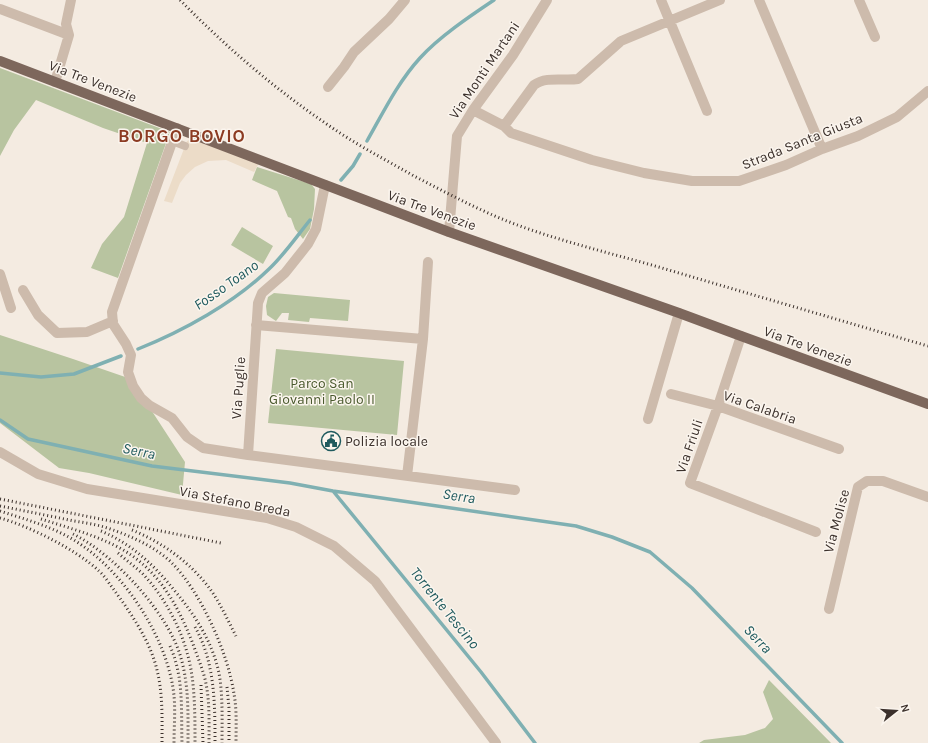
<svg xmlns="http://www.w3.org/2000/svg" width="928" height="743" viewBox="0 0 928 743" font-family="Karla,sans-serif">
<style>
.green{fill:#b8c4a0}
.plaza{fill:#ecdcc8}
.lines{fill:none;stroke-linecap:round;stroke-linejoin:round}
.stream{stroke:#7fb0b2;stroke-width:3.5}
.pedestrian{stroke:#cdbbac;stroke-width:8}
.minor{stroke:#cdbbac;stroke-width:10}
.primary{stroke:#7d675c;stroke-width:10}
.rail{stroke:#3b302b;stroke-width:3;stroke-dasharray:1 3;stroke-linecap:butt}
.labels{text-anchor:middle;stroke-width:3;stroke-linejoin:round;paint-order:stroke}
.street-label{font-size:14px;fill:#3b302b;stroke:#fbf5ee}
.park-label{font-size:14px;fill:#4a5a2e;stroke:#fbf5ee}
.poi-label{font-size:14px;fill:#3b302b;stroke:#fbf5ee;text-anchor:start}
.water-label{font-size:15px;font-style:italic;fill:#1f5a5e;stroke:#fbf5ee}
.district-label{font-size:18px;font-weight:bold;letter-spacing:1px;fill:#8c3b22;stroke:#fbf5ee}
</style>
<rect width="100%" height="100%" fill="#f4ebe1"/>
<path class="green" d="M 0,68 L 170,132 L 118,278 L 91,268 L 102,244 L 124,217 L 147,143 L 103,128 L 36,100 L 14,130 L 0,156 Z
M 257,167 L 311,184 L 315,189 L 314,209 L 310,229 L 303,239 L 295,229 L 291,218 L 288,217 L 277,191 L 252,180 Z
M 242,227 L 273,246 L 263,264 L 231,245 Z
M 274,293 L 350,300 L 348,321 L 310,318 L 309,322 L 288,320 L 289,313 L 282,313 L 276,321 L 267,315 L 266,306 L 268,297 Z
M 0,335 L 73,359 L 131,379 L 185,462 L 182,495 L 89,473 L 59,468 L 0,423 Z
M 276,349 L 404,361 L 397,435 L 268,423 Z
M 769,680 L 831,743 L 699,743 L 704,740 L 745,735 L 765,728 L 773,719 L 763,692 Z"/>
<path class="plaza" d="M 192,139 L 259,163 L 254,172 L 226,160 L 208,161 L 195,167 L 186,175 L 180,183 L 172,203 L 164,201 L 185,146 L 187,141 Z"/>
<g class="lines">
<path class="stream" d="M 367,141 C 383,113 398,82 420,58 C 439,37 470,16 494,0
M 341,180 L 353,166 L 360,154
M 138,349 C 183,331 234,303 269,269 C 284,255 297,236 310,220
M 0,373 L 41,377 L 74,374 L 121,356
M 0,420 L 28,439 L 152,466 L 290,483 L 333,491 L 576,526 L 612,537 L 650,552 L 692,588 L 842,743
M 333,491 L 481,672 L 535,743"/>
<path class="pedestrian" d="M 172,141 L 185,146"/>
<path class="minor" d="M 661,0 L 707,111
M 759,0 L 822,149
M 859,0 L 875,37
M 0,9 L 69,35
M 55,82 L 69,35 L 66,24 L 71,0
M 328,87 L 344,67 L 354,52 L 389,19 L 405,0
M 473,110 L 504,126 L 511,133 L 592,160 L 644,173 L 692,181 L 739,181 L 786,165 L 822,149 L 858,136 L 897,117 L 928,91
M 504,126 L 534,85 C 546,76 564,81 578,79 L 621,41 L 720,0
M 177,128 L 112,312 L 113,324 L 126,344 L 131,355 L 128,372 L 133,386 L 141,398 L 149,405 L 172,418 L 187,437 L 203,448 L 248,455
M 325,185 L 316,229 L 308,244 L 285,273 L 262,293 L 258,303 L 248,455 L 515,490
M 449,232 L 457,136 L 473,110 L 513,55 L 547,0
M 0,274 L 11,308
M 23,290 L 38,315 L 57,333 L 87,332 L 113,321
M 256,325 L 423,339
M 741,336 L 718,406 L 690,483 L 816,532
M 671,394 L 718,406 L 839,449
M 648,419 L 679,313
M 0,452 L 38,474 L 87,489 L 267,518 L 296,527 L 334,546 L 375,581 L 496,743
M 407,476 L 423,339 L 428,262
M 829,609 L 858,487 L 867,481 L 883,481 L 928,497"/>
<path class="primary" d="M 0,61 L 449,232 L 679,313 L 741,336 L 928,404"/>
<path class="rail" d="M 180,0 C 226,47 276,90 331,127 C 357,145 386,160 414,176 C 449,194 484,213 520,226 C 567,243 614,254 662,268 C 750,294 839,320 928,346
M 0,499 L 221,543
M 0,506 C 25,511 50,516 74,521 C 87,523 100,525 113,530 C 133,537 155,547 171,562 C 201,592 228,653 234,694 C 237,710 236,727 236,743
M 0,511 C 21,518 43,524 63,534 C 116,560 164,630 173,688 C 176,706 174,725 174,743
M 0,518 C 29,526 77,550 99,571 C 104,575 108,582 112,587 C 130,612 150,640 157,670 C 163,694 162,719 162,743
M 41,519 C 66,527 92,534 116,546 C 157,567 177,603 193,644 C 197,656 202,667 205,679 C 210,700 209,722 209,743
M 132,530 C 161,542 187,560 207,585 C 219,600 227,619 236,636
M 101,531 C 132,544 154,565 174,590 C 195,615 212,641 219,673 C 223,696 222,720 222,743
M 73,534 C 114,554 169,614 181,658 C 189,686 188,714 188,743
M 118,553 C 126,560 134,566 142,573 C 168,600 187,639 192,676 C 195,698 195,721 195,743
M 195,627 C 215,662 215,704 215,743
M 170,646 C 184,677 181,710 182,743
M 201,685 L 203,743
M 227,687 L 229,708 L 229,743"/>
</g>
<defs>
<symbol id="civic-ring" viewBox="-11 -11 22 22"><circle r="9.5" fill="#fbf5ee" stroke="#1f5a5e" stroke-width="1.5"/><path d="M-.6-6.5H3V-4.5H.6V-3L4-1V1h2V6H-6V1h2V-1L-.6-3ZM-1.2 2.5V6h2.4V2.5Z" fill="#1f5a5e"/></symbol>
</defs>
<g fill-rule="evenodd">
<use href="#civic-ring" x="320" y="430" width="22" height="22"/>
</g>
<g class="labels">
<g class="street-label">
<text transform="translate(484 70) rotate(-56)" y="5">Via Monti Martani</text>
<text transform="translate(93 81) rotate(21)" y="5">Via Tre Venezie</text>
<text transform="translate(802 141) rotate(-22)" y="5">Strada Santa Giusta</text>
<text transform="translate(432 210) rotate(20)" y="5">Via Tre Venezie</text>
<text transform="translate(808 346) rotate(20)" y="5">Via Tre Venezie</text>
<text transform="translate(238 388) rotate(-86)" y="5">Via Puglie</text>
<text transform="translate(760 407) rotate(19)" y="5">Via Calabria</text>
<text transform="translate(689 446) rotate(-71)" y="5">Via Friuli</text>
<text transform="translate(235 501) rotate(11)" y="5">Via Stefano Breda</text>
<text transform="translate(836 521) rotate(-75)" y="5">Via Molise</text>
</g>
<g class="park-label">
<text x="322" y="388">Parco San<tspan x="322" dy="16">Giovanni Paolo II</tspan></text>
</g>
<g class="poi-label">
<text x="345" y="446">Polizia locale</text>
</g>
<g class="water-label">
<text transform="translate(226 285) rotate(-35)" y="5">Fosso Toano</text>
<text transform="translate(139 451) rotate(12)" y="5">Serra</text>
<text transform="translate(459 496) rotate(9)" y="5">Serra</text>
<text transform="translate(445 608) rotate(51)" y="5">Torrente Tescino</text>
<text transform="translate(758 639) rotate(46)" y="5">Serra</text>
</g>
<g class="district-label">
<text x="182" y="142">BORGO BOVIO</text>
</g>
</g>
<g transform="translate(896 711) rotate(73)" stroke="#fbf5ee" stroke-width="3" paint-order="stroke">
<path d="M0-3L7 15L0 10L-7 15Z" fill="#3b302b"/>
<text y="-6" font-size="11" font-weight="bold" text-anchor="middle" fill="#3b302b">N</text>
</g>
</svg>
